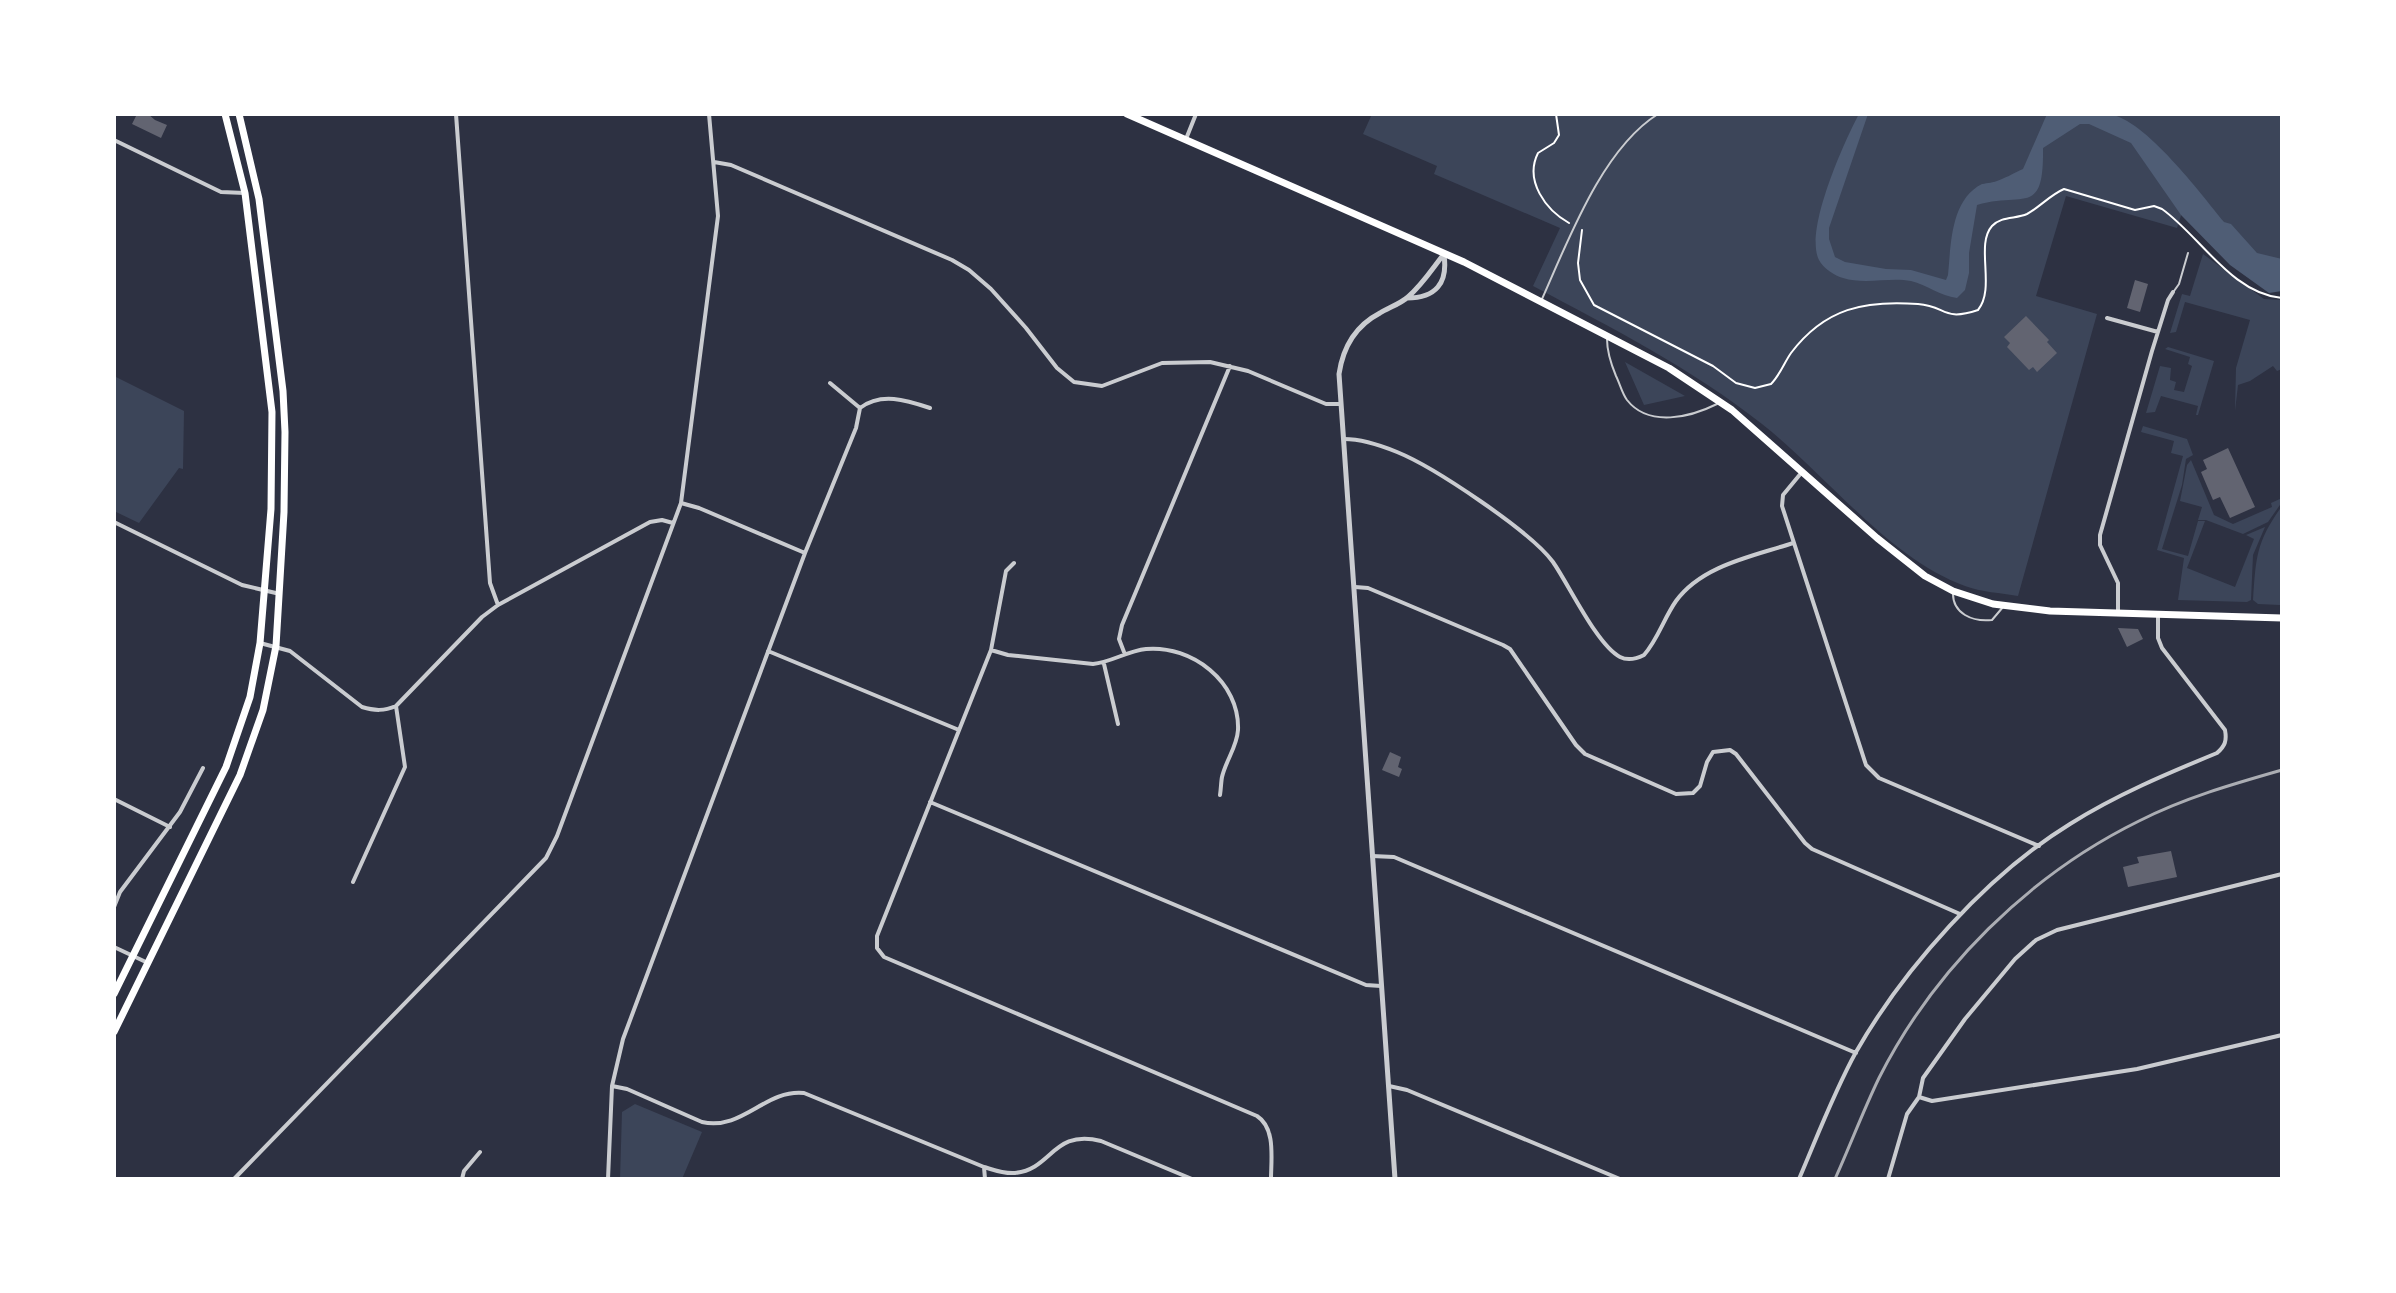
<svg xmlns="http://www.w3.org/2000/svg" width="2396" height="1293" viewBox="0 0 2396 1293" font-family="'Libre Baskerville',serif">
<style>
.green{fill:#3c4559}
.water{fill:#4f5d75}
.building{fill:#626471}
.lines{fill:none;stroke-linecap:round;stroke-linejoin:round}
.path{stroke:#fff;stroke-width:2}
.service{stroke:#caccd0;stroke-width:2}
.minor{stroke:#caccd0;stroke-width:4}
.tertiary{stroke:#caccd0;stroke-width:5}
.primary{stroke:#fff;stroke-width:7}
.rail{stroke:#abadb3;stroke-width:3}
</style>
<rect width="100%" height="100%" fill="#2d3142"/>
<path class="green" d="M 1372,114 L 2282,114 L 2282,274 L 2186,200 L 2177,228 L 2066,196 L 2036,296 L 2097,314 L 2018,596 C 2001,593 1981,592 1965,586 C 1888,558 1826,474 1762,424 C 1691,368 1612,328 1533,286 L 1560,228 L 1434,174 L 1437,166 L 1363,134 Z
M 2203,254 L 2264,299 L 2282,300 L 2282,369 L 2277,371 L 2273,366 L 2250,381 L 2238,385 L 2235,411 L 2236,368 L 2250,320 L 2185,302 L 2176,332 L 2170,333 L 2182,294 L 2190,296 Z
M 2168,347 L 2214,361 L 2198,415 L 2196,415 L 2198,406 L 2161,396 L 2155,412 L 2146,413 L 2160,366 L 2171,368 L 2170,380 L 2176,382 L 2174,390 L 2184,392 L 2192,366 L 2188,364 L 2190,357 L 2165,349 Z
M 1625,362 L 1685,396 L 1644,405 Z
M 114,376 L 184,411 L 183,469 L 179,468 L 139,523 L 114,511 Z
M 2143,426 L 2187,439 L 2193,455 L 2186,459 L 2182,485 L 2162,549 L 2188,556 L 2198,521 L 2205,521 L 2187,568 L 2235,587 L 2254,539 L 2246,535 L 2265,527 L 2253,555 L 2251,600 L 2247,602 L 2178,600 L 2184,558 L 2157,550 L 2183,456 L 2171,453 L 2174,441 L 2141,432 Z
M 2191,460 L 2214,515 L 2233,524 L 2272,507 L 2271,503 L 2282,498 L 2282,502 L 2268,522 L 2243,534 L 2206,520 L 2198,520 L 2202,507 L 2180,501 L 2187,465 Z
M 2282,506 L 2282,602 L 2280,605 L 2258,604 L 2253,600 C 2256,557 2256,542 2282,506 Z
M 635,1104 L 702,1132 L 682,1179 L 620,1179 L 622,1112 Z"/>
<path class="water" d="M 1859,114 L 1868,114 L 1829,228 L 1829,239 L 1835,257 L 1845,262 L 1886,269 L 1911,270 L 1946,280 L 1948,275 C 1951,246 1950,200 1982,184 C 1983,184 1994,182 1994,182 C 2004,179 2014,173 2023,169 L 2047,114 C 2067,114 2089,111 2109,114 C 2145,119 2201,194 2224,222 L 2231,224 L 2257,253 L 2282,259 L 2282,291 L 2269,293 L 2230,265 L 2181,215 L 2131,143 L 2089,124 L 2080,124 L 2043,148 C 2044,218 2024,191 1977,205 L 1969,253 L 1969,273 L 1965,290 L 1957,298 C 1940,296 1927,285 1911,281 C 1889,277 1865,285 1843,278 C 1835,276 1823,268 1819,260 C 1804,231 1844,142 1859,114 Z"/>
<path class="building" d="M 137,114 L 148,114 L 155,120 L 167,125 L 161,138 L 132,124 Z
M 2135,280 L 2148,284 L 2140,312 L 2127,308 Z
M 2026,316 L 2049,340 L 2047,342 L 2057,353 L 2037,372 L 2033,367 L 2029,370 L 2007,347 L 2010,343 L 2004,337 Z
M 2228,448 L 2255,507 L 2230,518 L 2220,497 L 2213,500 L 2201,472 L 2207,469 L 2203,460 Z
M 2118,628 L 2138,629 L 2143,639 L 2127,647 Z
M 1390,752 L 1401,757 L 1398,767 L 1402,769 L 1399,777 L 1382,770 Z
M 2171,851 L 2177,877 L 2128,887 L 2123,867 L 2139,863 L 2137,857 Z"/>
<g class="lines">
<path class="path" d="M 1556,114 L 1559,135 L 1554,143 L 1538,153 C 1524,181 1546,210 1569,223
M 1582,230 L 1578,263 L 1580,280 L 1594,305 L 1713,366 L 1736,383 L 1755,388 L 1771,384 C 1780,375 1784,363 1791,353 C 1825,308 1865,300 1918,304 C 1947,306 1942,322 1978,310 C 1996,288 1975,245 1992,226 C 2001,216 2016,219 2027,214 C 2040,207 2050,195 2064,189 L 2135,210 L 2154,206 L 2162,209 C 2200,236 2232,294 2282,298"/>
<path class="service" d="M 2174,291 L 2179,284 L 2188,253
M 1542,299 C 1568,241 1602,149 1658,114
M 1607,339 C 1607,352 1611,364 1616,376 C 1620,384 1622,393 1627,400 C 1649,428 1691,417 1717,404
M 1953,592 C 1952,614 1973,622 1992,620 L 2003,607"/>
<path class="minor" d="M 456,114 L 490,583 L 498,605
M 1186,139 L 1196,114
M 114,140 L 221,192 L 245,193
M 714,162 L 731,165 L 952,260 L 969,270 L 991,289 L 1026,328 L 1057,368 L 1074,382 L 1102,386 L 1162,363 L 1210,362 L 1248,371 L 1326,404 L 1340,404
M 2107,318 L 2158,332
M 860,408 C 881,392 906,400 930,408
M 1344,439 C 1362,439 1380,445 1397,452 C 1434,467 1530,531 1553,562 C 1569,585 1597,645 1620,657 C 1628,661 1636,659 1644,655 C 1658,639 1664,618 1676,601 C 1702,565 1754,556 1793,543
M 1802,472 L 1783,495 L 1782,506 L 1866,765 L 1879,778 L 2039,846
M 681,503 L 699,508 L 805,553
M 114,522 L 242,585 L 280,594
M 1014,563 L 1006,571 L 991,650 L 877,936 L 877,948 L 884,957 L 1257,1116 C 1276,1128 1271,1159 1271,1179
M 1355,587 L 1368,588 L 1503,645 L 1510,649 L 1576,745 L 1585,754 L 1676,794 L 1693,793 L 1700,786 L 1707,762 L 1713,752 L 1730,750 L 1736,754 L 1805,843 L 1812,849 L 1960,914
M 2118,611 L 2118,583 L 2100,545 L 2100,535 L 2152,351 L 2168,300 L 2173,292
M 260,643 L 290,651 L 362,707 C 375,711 384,711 396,706 L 482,617 L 498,605 L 650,522 L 662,520 L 673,523
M 991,650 L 1008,655 L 1093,664 C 1112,662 1127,651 1146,649 C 1192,645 1240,682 1238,730 C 1237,747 1226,760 1222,777 C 1221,782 1221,789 1220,795
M 768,651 L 959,730
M 1124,652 L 1119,639 L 1122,625 L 1230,366
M 1104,664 L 1118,724
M 114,799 L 170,827
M 930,802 L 1366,985 L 1381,986
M 1372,856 L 1394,857 L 1856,1053
M 353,882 L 405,767 L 396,706
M 114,907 L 120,892 L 180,812 L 203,768
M 114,947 L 148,963
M 612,1086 L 627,1089 L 702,1122 C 743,1131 765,1089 804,1093 L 984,1167 C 994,1170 1004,1174 1015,1173 C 1053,1169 1052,1129 1101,1141 L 1192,1179
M 1389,1086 L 1407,1090 L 1620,1179
M 1919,1097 L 1932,1101 L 2137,1069 L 2282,1035
M 984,1167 L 985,1179
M 234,1179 L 546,858 L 557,836 L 681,503 L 718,216 L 709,114
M 462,1179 L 464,1171 L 480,1152
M 608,1179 L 612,1086 L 623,1039 L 805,553 L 856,428 L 860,408 L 830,383
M 1799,1179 C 1817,1137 1834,1092 1856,1052 C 1904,968 1987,875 2070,824 C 2116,795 2166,774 2217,753 C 2225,746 2227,741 2225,730 L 2162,648 L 2158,638 L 2158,616
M 1888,1179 L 1907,1114 L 1919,1097 L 1923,1078 L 1965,1019 L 2015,959 L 2036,940 L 2057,930 L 2282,874"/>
<path class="tertiary" d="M 1407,298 C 1436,298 1448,283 1444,255
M 1395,1179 L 1339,374 C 1343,347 1355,326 1380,313 C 1388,308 1400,304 1408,297 C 1423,284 1432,269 1444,254"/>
<path class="primary" d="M 1127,114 L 1464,262 L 1669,368 L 1732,410 L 1877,538 L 1925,576 L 1953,591 L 1993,604 L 2050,611 L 2282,618
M 114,994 L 226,767 L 250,697 L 260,643 L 271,509 L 272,412 L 245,193 L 225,114
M 114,1032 L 240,775 L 263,710 L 276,646 L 284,512 L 285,432 L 283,391 L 259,199 L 239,114"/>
<path class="rail" d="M 1835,1179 C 1850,1146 1863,1111 1879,1078 C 1934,969 2029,875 2139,821 C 2184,798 2233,784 2282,770"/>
</g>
<rect width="2396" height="1293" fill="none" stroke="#ffffff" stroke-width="232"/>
</svg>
